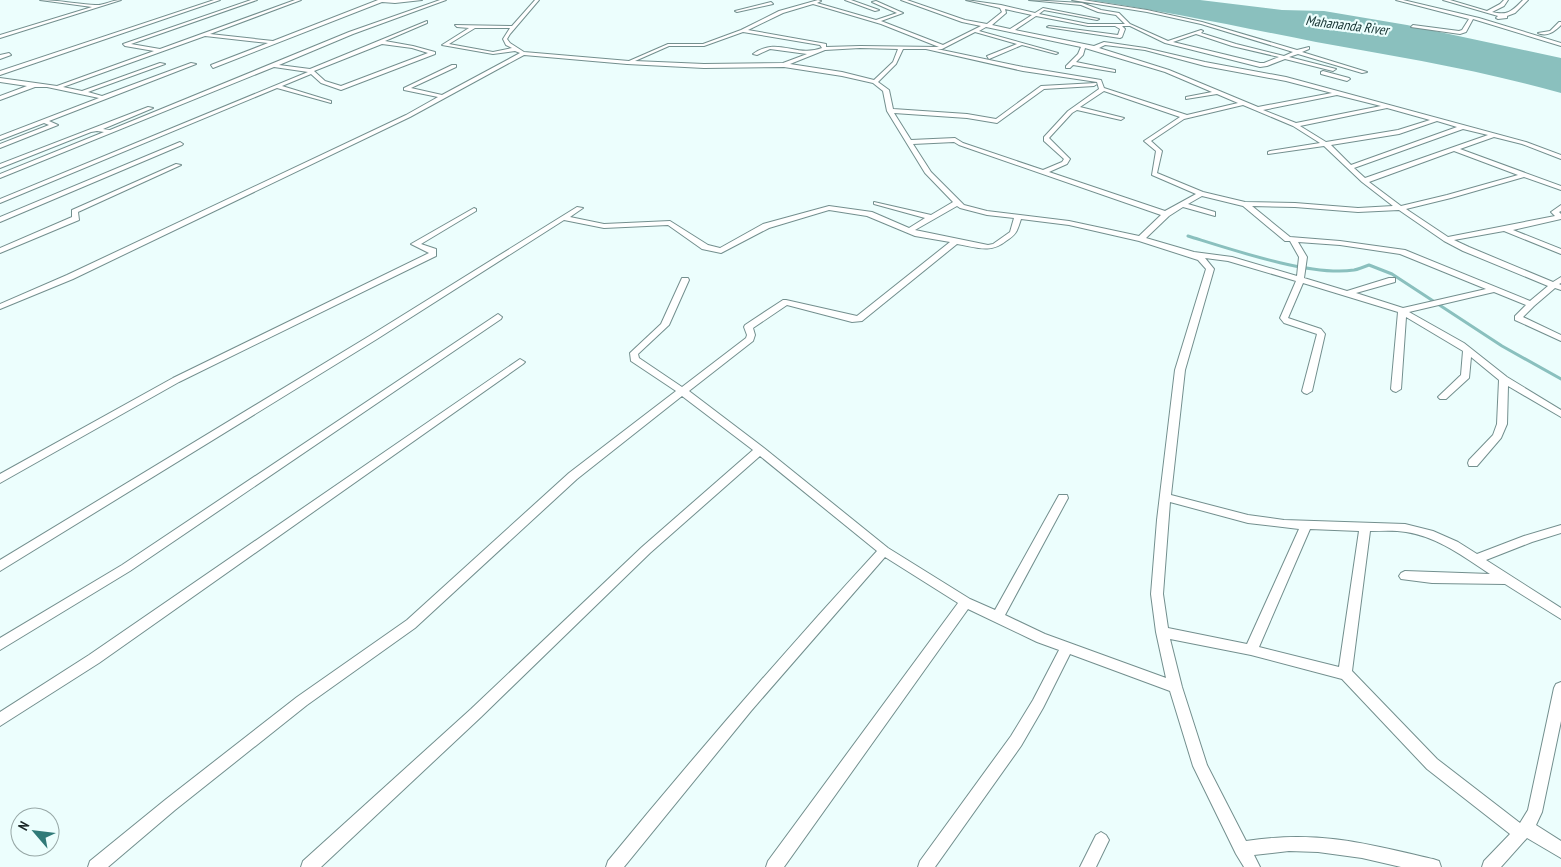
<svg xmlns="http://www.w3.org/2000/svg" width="1561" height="867" viewBox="0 0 1561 867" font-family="'PT Sans Narrow',sans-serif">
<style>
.water{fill:#8ac0be}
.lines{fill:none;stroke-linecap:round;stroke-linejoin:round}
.stream{stroke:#8ac0be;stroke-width:3}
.minor-casing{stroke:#738f8e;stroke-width:2}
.minor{fill:#fff;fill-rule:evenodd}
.labels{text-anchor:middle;stroke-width:4.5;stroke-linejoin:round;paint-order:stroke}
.far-water-label{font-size:14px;font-style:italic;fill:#13302f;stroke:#ecfefd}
</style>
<rect width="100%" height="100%" fill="#ecfefd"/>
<path class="water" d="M 1089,0 L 1200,0 L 1282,10 L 1324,11 L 1407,25 L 1561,58 L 1561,93 C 1480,70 1399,57 1316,42 C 1240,27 1165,11 1089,0 Z"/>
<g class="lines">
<path class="stream" d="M 1188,236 C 1230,249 1312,277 1354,270 C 1359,269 1364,267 1369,265 L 1392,274 L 1502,346 L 1561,379"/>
<defs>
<path id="minor" d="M 40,0 C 58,0 77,4 95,5 C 103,6 112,0 121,0 L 0,38 L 0,35 L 92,7 Z
M 214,0 L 220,0 L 0,75 L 0,71 Z
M 251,0 L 257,0 L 131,44 L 160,49 L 295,0 L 301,0 L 210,34 L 273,41 L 378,0 L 422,0 L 395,3 L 382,2 L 213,68 L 211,65 L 268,43 L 205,36 L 63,87 L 82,91 L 160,63 L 165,64 L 88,92 L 102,96 L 191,63 L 196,64 L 49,121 L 58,125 L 0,148 L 0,144 L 49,125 L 44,123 L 0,140 L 0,136 L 99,98 L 47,87 L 35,87 L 0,100 L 0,96 L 27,86 L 0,82 L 0,78 L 57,86 L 154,51 L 125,46 L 123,44 Z
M 440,0 L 446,0 L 353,34 L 279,65 L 310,69 L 427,21 L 427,23 L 385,41 L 413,46 L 435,52 L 435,54 L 341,90 L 321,83 L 311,74 L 282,86 L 331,101 L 331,103 L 277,88 L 0,203 L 0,199 L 308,72 L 274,67 L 0,178 L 0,174 L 104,132 L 97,131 L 91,132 L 0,168 L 0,164 L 148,107 L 153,108 L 103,129 L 110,130 L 349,32 ZM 382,44 L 412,48 L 428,53 L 341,86 L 325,81 L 314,71 Z
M 535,0 L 539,0 L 510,34 L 507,39 L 510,43 L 524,52 L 629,61 L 668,44 L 703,44 L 741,30 L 779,11 L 818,0 L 821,1 L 817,3 L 876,20 L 897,13 L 872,2 L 876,1 L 903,13 L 881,21 L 943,45 L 981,26 L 962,22 L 901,0 L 907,0 L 965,20 L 987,24 L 1002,12 L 1000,8 L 966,0 L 1001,5 L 1035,13 L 1043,8 L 1099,19 L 1097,20 L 1044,10 L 1039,14 L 1088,24 L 1125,24 L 1116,15 L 1098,12 L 1081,5 L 1029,0 L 1082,3 L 1101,10 L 1119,13 L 1130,24 L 1168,41 L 1201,30 L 1203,31 L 1201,33 L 1236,44 L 1284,56 L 1293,52 L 1201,24 L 1147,12 L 1072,0 L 1083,0 L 1147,10 L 1202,22 L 1297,50 L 1309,47 L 1309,49 L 1302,52 L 1367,72 L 1362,73 L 1298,54 L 1289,57 L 1336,69 L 1333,71 L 1285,59 L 1267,66 L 1260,67 L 1165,43 L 1130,26 L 1122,26 L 1125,29 L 1122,37 L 1120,38 L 1047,27 L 1049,26 L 1118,35 L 1120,29 L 1115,26 L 1088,26 L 1036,16 L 1015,30 L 1094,46 L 1104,42 L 1145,48 L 1205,62 L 1286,77 L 1526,142 L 1561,155 L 1561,159 L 1522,144 L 1494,137 L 1460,149 L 1561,186 L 1561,190 L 1524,177 L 1451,198 L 1406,209 L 1448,237 L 1555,216 L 1551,212 L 1561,205 L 1561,211 L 1559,212 L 1561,214 L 1561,219 L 1513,230 L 1561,249 L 1561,254 L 1504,231 L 1454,240 L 1469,247 L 1553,282 L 1561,277 L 1561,283 L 1559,284 L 1561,285 L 1561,290 L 1555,288 L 1534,306 L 1523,317 L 1561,335 L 1561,341 L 1515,320 L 1515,316 L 1526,305 L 1494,292 L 1409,312 L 1464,343 L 1507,377 L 1561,410 L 1561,417 L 1508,386 L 1507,424 L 1501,438 L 1477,466 L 1469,466 L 1468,463 L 1469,460 L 1493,435 L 1497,424 L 1499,380 L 1471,357 L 1469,378 L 1446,399 L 1440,399 L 1438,397 L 1440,395 L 1461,375 L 1463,351 L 1406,317 L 1401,389 L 1396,392 L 1393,391 L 1391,389 L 1398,312 L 1303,283 L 1288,318 L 1321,329 L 1325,334 L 1312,391 L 1307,394 L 1304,393 L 1302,391 L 1317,334 L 1284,323 L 1280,318 L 1296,281 L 1228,261 L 1205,258 L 1214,269 L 1185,370 L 1171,495 L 1248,515 L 1284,520 L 1405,524 L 1433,531 L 1458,542 L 1477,554 L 1524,536 L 1561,525 L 1561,533 L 1532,542 L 1486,560 L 1561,608 L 1561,619 L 1505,584 L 1432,583 L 1401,579 L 1399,576 L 1401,573 L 1405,571 L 1490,574 C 1464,557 1438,537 1406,532 C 1394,530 1382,531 1370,531 L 1352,671 L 1437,759 L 1520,823 L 1528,810 L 1554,688 L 1556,684 L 1561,682 L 1561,721 L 1542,812 L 1536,825 L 1561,841 L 1561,858 L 1527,838 L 1501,867 L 1482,867 L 1484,861 L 1510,834 L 1427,769 L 1342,679 L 1251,655 L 1170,639 L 1182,687 L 1207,765 L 1246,841 C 1317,830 1365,843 1433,859 L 1439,861 L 1441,867 L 1401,867 L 1362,858 L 1318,852 L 1289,851 L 1254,855 L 1260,867 L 1244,867 L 1236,854 L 1193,766 L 1170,691 L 1070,654 L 1043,708 L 1021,746 L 935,867 L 918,867 L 920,861 L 1011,736 L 1033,700 L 1059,650 L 1037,642 L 968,609 L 784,867 L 766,867 L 768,861 L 958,603 L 885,557 L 751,711 L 624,867 L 606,867 L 608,861 C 695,755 784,652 877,551 L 760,456 L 650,553 L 481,717 L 321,867 L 301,867 L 303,861 L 471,709 L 642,547 L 753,450 L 682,396 L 577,479 L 415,628 L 307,705 L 175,810 L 108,867 L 88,867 L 90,861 L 165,800 L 297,697 L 407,620 L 569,473 L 676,391 L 631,361 L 630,353 L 661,324 L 682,278 L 688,278 L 689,280 L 669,325 L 638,354 L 639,358 L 682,387 L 746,338 L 747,335 L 744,327 L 745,325 L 783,300 L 786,300 L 857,316 L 950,242 L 915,236 L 867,216 L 829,210 L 769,228 L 721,253 L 702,249 L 668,225 L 604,228 L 564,220 L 377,339 L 0,571 L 0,560 L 371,335 L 577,207 L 583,208 L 570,217 L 604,224 L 670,221 L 708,245 L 720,248 L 763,224 L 829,206 L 872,212 L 909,228 L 925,218 L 874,204 L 874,202 L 931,215 L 953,202 L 925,173 L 887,111 L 883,91 L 873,83 L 842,76 L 784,67 L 704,68 L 627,64 L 524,55 L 410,117 L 73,279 L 0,309 L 0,304 L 67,275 L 406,115 L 438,97 L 404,90 L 404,88 L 452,65 L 456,65 L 456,67 L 411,88 L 442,95 L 520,53 L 515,51 L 493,54 L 442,45 L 469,28 L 457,27 L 455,25 L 512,26 ZM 813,4 L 881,24 L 939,47 L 860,46 L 826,47 L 826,44 L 821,43 L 748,30 L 783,13 ZM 1005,9 L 1032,15 L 1010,29 L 992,25 L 1006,13 ZM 986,27 L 1081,47 L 1078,54 L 1066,66 L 1066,68 L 1070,68 L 1073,65 L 1115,72 L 1115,70 L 1076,62 L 1083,55 L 1085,48 L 1165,72 L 1212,92 L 1186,97 L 1186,99 L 1217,94 L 1238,103 L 1187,115 L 1104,88 L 1101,80 L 1023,67 L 937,49 L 942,49 L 975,32 L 1017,44 L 987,56 L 989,59 L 1022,45 L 1056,54 L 1058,53 L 979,31 ZM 475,28 L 510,28 L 503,39 L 506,45 L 512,48 L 493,52 L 449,44 ZM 743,32 L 820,45 L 822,48 C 796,58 778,36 753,54 L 757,55 L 770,49 L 807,54 L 783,63 L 704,64 L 635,61 L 669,46 L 704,46 ZM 1196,34 L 1232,46 L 1279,57 L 1264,63 L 1260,63 L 1173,42 ZM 1105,45 L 1145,50 L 1205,66 L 1286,81 L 1332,93 L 1258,107 L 1169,70 L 1099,48 ZM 860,48 L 898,49 L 893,62 L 874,80 L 842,72 L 790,64 L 825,50 ZM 903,49 L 926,49 L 1023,71 L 1097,82 L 1099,89 L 1068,111 L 1044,137 L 1044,141 L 1064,159 L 1062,162 L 1043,170 L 963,143 L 955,138 L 911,140 L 894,113 L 967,118 L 997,123 L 1044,89 L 1094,86 L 1097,84 L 1096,83 L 1041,86 L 996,119 L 967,114 L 893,109 L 889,90 L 878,82 L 896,64 ZM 1104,91 L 1180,117 L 1144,141 L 1156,151 L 1152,175 L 1196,194 L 1165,211 L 1049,172 L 1067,164 L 1070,159 L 1049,138 L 1072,113 L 1077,110 L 1121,120 L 1124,118 L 1080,107 ZM 1337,95 L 1381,106 L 1296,123 L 1263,110 ZM 1243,105 L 1293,126 L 1320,143 L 1270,151 L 1268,152 L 1268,154 L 1324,146 L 1362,182 L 1393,206 L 1358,208 L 1295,203 L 1245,202 L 1203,192 L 1157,173 L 1162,151 L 1151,141 L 1184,119 ZM 1387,108 L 1430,120 L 1398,130 L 1326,142 L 1300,126 ZM 1437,121 L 1457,127 L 1351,165 L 1331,145 L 1399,134 ZM 1463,129 L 1488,135 L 1365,178 L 1354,168 ZM 954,142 L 959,145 L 1161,215 L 1139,236 L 1069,221 L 987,211 L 964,205 L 931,172 L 913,144 ZM 1454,151 L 1518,175 L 1447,195 L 1401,206 L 1369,182 ZM 1202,196 L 1243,206 L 1285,241 L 1290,241 L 1299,257 L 1297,276 L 1232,257 L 1194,252 L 1146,238 L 1169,216 L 1183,207 L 1215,216 L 1215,212 L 1188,204 ZM 957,206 L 960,208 L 987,215 L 1014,218 L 1010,232 L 993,244 L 988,245 L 915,230 ZM 1252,206 L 1295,207 L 1358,212 L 1399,210 L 1444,241 L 1463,251 L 1548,286 L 1530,301 L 1405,250 L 1340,241 L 1290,237 ZM 1021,219 L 1069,225 L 1139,241 L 1198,260 L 1206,269 L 1175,370 L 1157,520 L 1151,594 L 1156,632 L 1166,678 L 1045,634 L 1005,615 L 1068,498 L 1067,495 L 1059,495 L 995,610 L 970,599 L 888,548 L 764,448 L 689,391 L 753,341 L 755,335 L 753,328 L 787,305 L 852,322 L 862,321 L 957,244 C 976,247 990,254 1006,241 C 1017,234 1017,231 1021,219 ZM 1298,242 L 1340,245 L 1400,254 L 1486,289 L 1403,308 L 1356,293 L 1395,282 L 1395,278 L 1389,278 L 1347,291 L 1304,278 L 1307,257 ZM 1170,502 L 1248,523 L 1299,529 L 1247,644 L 1168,628 L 1163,594 ZM 1310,529 L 1359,531 L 1339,667 L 1259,647 Z
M 845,0 L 851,0 L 879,10 L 875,11 Z
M 1396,0 L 1403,0 L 1479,18 L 1561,43 L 1561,46 L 1473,19 L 1466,32 L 1460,34 L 1411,27 L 1413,25 L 1459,31 L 1462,30 L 1469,19 Z
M 1443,0 L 1450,0 L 1487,11 L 1500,4 L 1504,0 L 1508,0 L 1504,6 L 1492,12 C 1508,16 1512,11 1523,0 L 1528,0 L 1515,13 L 1507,16 L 1507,18 L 1498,19 L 1496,18 L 1498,16 Z
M 771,2 L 773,4 L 737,12 L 735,11 Z
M 1559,22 L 1561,22 L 1561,25 C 1554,32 1547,37 1538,33 L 1550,31 Z
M 9,53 L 11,55 L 0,59 L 0,55 Z
M 1323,71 L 1349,78 L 1350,79 L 1347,81 L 1321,74 L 1321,72 Z
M 180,142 L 183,144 L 182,145 L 0,222 L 0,217 Z
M 176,164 L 181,165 L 78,212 L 79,220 L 0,253 L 0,248 L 72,217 L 72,210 Z
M 474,208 L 476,209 L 476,211 L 421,244 L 436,249 L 436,256 L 179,382 L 0,483 L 0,474 L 173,378 L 429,253 L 411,244 Z
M 498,314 L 502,317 L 501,319 L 130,571 L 0,650 L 0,638 L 122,565 Z
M 520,359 L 525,362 L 523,364 L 99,663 L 0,726 L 0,712 L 89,655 Z
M 1101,832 L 1106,835 L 1109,840 L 1096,867 L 1080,867 L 1096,835 Z"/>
</defs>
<use href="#minor" class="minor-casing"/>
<use href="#minor" class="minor"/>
</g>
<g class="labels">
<g class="far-water-label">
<text transform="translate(1347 25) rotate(7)" y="5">Mahananda River</text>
</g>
</g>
<g transform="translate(35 832) rotate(298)"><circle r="24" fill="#ecfefd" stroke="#98a8a7"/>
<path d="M0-4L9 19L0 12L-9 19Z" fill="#307a78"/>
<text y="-8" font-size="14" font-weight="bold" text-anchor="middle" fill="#1b2626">N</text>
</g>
</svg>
